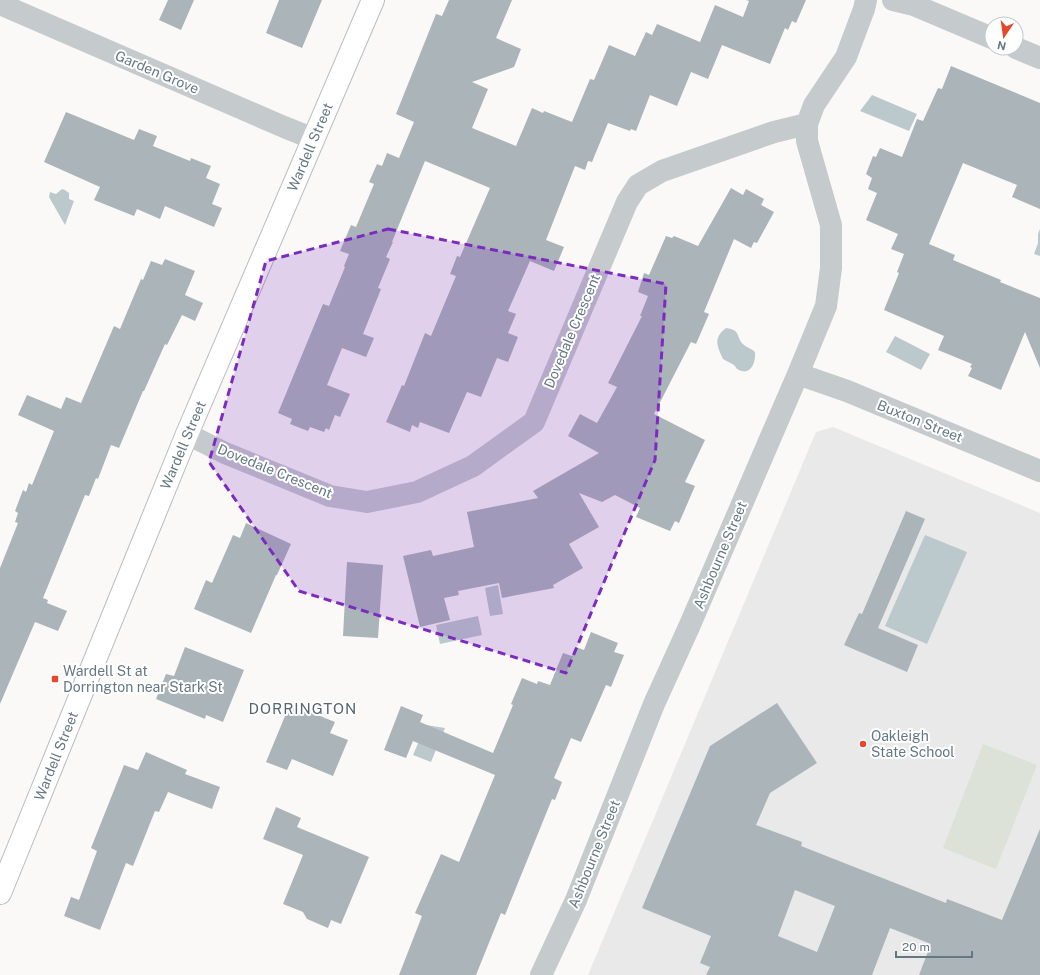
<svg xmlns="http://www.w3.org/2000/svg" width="1040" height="975" viewBox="0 0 1040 975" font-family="'Public Sans',sans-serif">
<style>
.built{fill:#e8e9e8}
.green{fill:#dce2d8}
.water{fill:#bbc9cc}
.building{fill:#aab4b9;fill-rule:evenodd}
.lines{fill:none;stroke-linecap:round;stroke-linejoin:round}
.highway-casing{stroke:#b8bcbf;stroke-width:24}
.minor{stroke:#c5cacd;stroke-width:22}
.highway{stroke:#fff;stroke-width:22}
.marked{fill:#7b2cbf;fill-opacity:0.2;stroke:#7b2cbf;stroke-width:3;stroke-dasharray:8 5;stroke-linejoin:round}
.poi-dot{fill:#e6482b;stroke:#fff;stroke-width:1.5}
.labels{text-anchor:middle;stroke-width:4;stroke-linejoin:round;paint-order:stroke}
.street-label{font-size:14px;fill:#647883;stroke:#fff}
.poi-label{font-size:14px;fill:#647883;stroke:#fff;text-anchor:start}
.neighbourhood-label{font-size:15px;letter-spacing:1px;fill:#56656e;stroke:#fff}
</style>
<rect width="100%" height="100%" fill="#faf9f7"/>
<path class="built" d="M 833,427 L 1040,513 L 1040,975 L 588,975 L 816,432 Z"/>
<path class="green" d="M 983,744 L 1037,765 L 996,869 L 943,848 Z"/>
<path class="water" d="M 872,95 L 917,114 L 909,131 L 860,111 Z
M 62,189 L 65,190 L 69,193 L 69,199 L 74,201 L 65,225 L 49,197 L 50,192 L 56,194 Z
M 1040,229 L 1040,256 L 1034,254 L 1038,243 L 1038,234 Z
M 726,328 C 742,330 735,337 744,345 C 748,348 752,349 755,352 C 756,362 751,376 739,370 C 735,368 737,368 734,365 C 731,363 726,361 723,359 C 717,346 713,338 726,328 Z
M 895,336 L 930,354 L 921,370 L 886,352 Z
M 925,535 L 967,552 L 927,644 L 885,626 Z
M 498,585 L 503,614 L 490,616 L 485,588 Z
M 478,616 L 482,635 L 440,644 L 436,625 Z
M 426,725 L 445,728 L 431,762 L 413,755 Z"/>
<path class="building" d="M 168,0 L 194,0 L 181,30 L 159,20 Z
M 279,0 L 322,0 L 302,48 L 266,33 Z
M 449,0 L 512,0 L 496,38 L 521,49 L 514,67 L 472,82 L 488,89 L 472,128 L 516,146 L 532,108 L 543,113 L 544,111 L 572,122 L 590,79 L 594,80 L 609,45 L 635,56 L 646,32 L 652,35 L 657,24 L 700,42 L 715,5 L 743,17 L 749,1 L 746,0 L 806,0 L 796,23 L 792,21 L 788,30 L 785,28 L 770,64 L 722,45 L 708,79 L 691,72 L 677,106 L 650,95 L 636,131 L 631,129 L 630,131 L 608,123 L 592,162 L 588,161 L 585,170 L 575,166 L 546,240 L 564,247 L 554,271 L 530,261 L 508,311 L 516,314 L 508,333 L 518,337 L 508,362 L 497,358 L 481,397 L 467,392 L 449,433 L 420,422 L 418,428 L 412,425 L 410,432 L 386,422 L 402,385 L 404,386 L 425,333 L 431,336 L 456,276 L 450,274 L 457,256 L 460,257 L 490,188 L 425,161 L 392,242 L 393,242 L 386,257 L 390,259 L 378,288 L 381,289 L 363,334 L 374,338 L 366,357 L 342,348 L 327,385 L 350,394 L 340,417 L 335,415 L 329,430 L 326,428 L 324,432 L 310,427 L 308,431 L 290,424 L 292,419 L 278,413 L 323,304 L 329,306 L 345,267 L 344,266 L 349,254 L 340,251 L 351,225 L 356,227 L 374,184 L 369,182 L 377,164 L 382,166 L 387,153 L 399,158 L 414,122 L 396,114 L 436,14 L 442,16 Z
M 951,66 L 1040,103 L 1040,209 L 1012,197 L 1017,185 L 963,163 L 929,244 L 955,255 L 953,260 L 1001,280 L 1000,282 L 1040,298 L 1040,368 L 1025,332 L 1001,390 L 968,376 L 972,368 L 970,367 L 972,364 L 938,350 L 944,336 L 884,310 L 899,273 L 897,272 L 904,254 L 891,249 L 898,234 L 866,220 L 877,193 L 868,189 L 872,178 L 866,174 L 873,156 L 876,157 L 880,148 L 902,157 L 917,119 L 923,121 L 938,88 L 942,89 Z
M 66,112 L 134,140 L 139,129 L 157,136 L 153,146 L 190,161 L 191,158 L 211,166 L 206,178 L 220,184 L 212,204 L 222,208 L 214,227 L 165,206 L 160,219 L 137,209 L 134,216 L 94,200 L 100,187 L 44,162 Z
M 731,188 L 743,195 L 746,189 L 764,199 L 761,205 L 774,212 L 757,243 L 754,242 L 751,248 L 734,239 L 704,312 L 709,314 L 696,344 L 691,342 L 654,414 L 705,440 L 685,482 L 695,486 L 679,523 L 675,521 L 670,531 L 636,517 L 640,508 L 615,495 L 602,502 L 579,493 L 599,527 L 569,544 L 583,568 L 553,585 L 554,588 L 502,598 L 499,583 L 458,591 L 459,595 L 444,598 L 450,620 L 420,627 L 403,556 L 431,550 L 433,556 L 474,547 L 467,512 L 538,498 L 533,491 L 599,453 L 568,436 L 580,414 L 597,423 L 617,387 L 608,383 L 642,316 L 640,316 L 648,296 L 638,292 L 644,273 L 649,275 L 666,236 L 672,238 L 674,236 L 698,246 Z
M 165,259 L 195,271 L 185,295 L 203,303 L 195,321 L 182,315 L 167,345 L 165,344 L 144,391 L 143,391 L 119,448 L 111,445 L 98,479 L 96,478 L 89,496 L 85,495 L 43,598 L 48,600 L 47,603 L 67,611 L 58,631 L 35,622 L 0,704 L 0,568 L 18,523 L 15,522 L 18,513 L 15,511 L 23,490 L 26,492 L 29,483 L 32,485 L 54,431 L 18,415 L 27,395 L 61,409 L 66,397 L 81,403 L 114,326 L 120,329 L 141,279 L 143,280 L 151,261 L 162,265 Z
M 906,511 L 925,519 L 878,628 L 918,645 L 907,672 L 844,645 L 859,613 L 862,614 Z
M 246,523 L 291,544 L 277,575 L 276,575 L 251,633 L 194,609 L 206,580 L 212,583 L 233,535 L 240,538 Z
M 347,562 L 383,565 L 378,638 L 343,636 Z
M 591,632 L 618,643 L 614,652 L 624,655 L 611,687 L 606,685 L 581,742 L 571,738 L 554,778 L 562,782 L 555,800 L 552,799 L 505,915 L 501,913 L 476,975 L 399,975 L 422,916 L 415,913 L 441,854 L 459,862 L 495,775 L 413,741 L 406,758 L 384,750 L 401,706 L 423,715 L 420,722 L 493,753 L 513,705 L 511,704 L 522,678 L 537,684 L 538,681 L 550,685 L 563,653 L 572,656 L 576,647 L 584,650 Z
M 185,647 L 244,670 L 223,722 L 206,715 L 205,719 L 156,699 L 166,674 L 174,676 Z
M 777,703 L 817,763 L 770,793 L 756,825 L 802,842 L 801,846 L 946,903 L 947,899 L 1002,920 L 1040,829 L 1040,975 L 919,975 L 931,944 L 890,928 L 872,975 L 706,975 L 710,967 L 700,963 L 711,936 L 642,908 L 710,746 ZM 795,890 L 835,906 L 817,952 L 778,936 Z
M 290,704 L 335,722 L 330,733 L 348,740 L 333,776 L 292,759 L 287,770 L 266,762 Z
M 146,752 L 187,770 L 185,774 L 220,787 L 212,809 L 168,792 L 159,812 L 155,811 L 133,866 L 126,863 L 100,930 L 64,916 L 71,897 L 79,900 L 97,851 L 91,848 L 124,765 L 138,770 Z
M 276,807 L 301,818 L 297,827 L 369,857 L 341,924 L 331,920 L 328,928 L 307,919 L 303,912 L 283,904 L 303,855 L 263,839 Z"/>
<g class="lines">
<defs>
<path id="highway" d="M 0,893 L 187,434 L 373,0"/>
</defs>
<use href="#highway" class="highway-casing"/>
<path class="minor" d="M 893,0 L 914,5 L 992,38
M 0,4 L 284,127 L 314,139
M 1016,48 L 1040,58
M 798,374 L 847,391 L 1040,471
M 187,434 L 225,453 L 330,496 L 367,502 L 417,492 L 473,466 L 534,422 L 627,202 L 638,185 L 662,171 L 774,132 L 807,124 L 814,105 L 846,57 L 864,9 L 866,0
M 541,975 L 576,900 L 654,704 L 689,627 L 798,374 L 826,306 L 831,268 L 831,225 L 807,141 L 807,124"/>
<use href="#highway" class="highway"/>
</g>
<path class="marked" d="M 388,229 L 666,284 L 655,460 L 566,673 L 299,591 L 209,462 L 266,261 Z"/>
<g class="poi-dot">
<rect x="51" y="675" width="8" height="8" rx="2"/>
<circle cx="863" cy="744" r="4"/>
</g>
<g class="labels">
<g class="street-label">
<text transform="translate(157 72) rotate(23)" y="5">Garden Grove</text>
<text transform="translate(310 147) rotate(-67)" y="5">Wardell Street</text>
<text transform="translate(572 331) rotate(-67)" y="5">Dovedale Crescent</text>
<text transform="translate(920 421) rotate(22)" y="5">Buxton Street</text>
<text transform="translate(183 445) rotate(-67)" y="5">Wardell Street</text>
<text transform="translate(275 471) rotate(22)" y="5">Dovedale Crescent</text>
<text transform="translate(720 555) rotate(-67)" y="5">Ashbourne Street</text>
<text transform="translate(56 756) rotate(-68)" y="5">Wardell Street</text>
<text transform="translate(594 854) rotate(-68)" y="5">Ashbourne Street</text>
</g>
<g class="poi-label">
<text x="63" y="676">Wardell St at<tspan x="63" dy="16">Dorrington near Stark St</tspan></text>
<text x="871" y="741">Oakleigh<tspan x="871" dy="16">State School</tspan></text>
</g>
<g class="neighbourhood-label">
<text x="303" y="714">DORRINGTON</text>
</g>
</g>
<g transform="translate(1004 36) rotate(193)"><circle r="19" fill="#ffffff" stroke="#c1c9cd"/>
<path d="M0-3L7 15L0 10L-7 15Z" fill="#e6482b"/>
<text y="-6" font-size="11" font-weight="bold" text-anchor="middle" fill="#647883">N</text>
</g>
<path d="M896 951v6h76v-6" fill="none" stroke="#647883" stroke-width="2"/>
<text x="902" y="951" font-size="12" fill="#647883" stroke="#ffffff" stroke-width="3" paint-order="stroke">20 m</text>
</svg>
